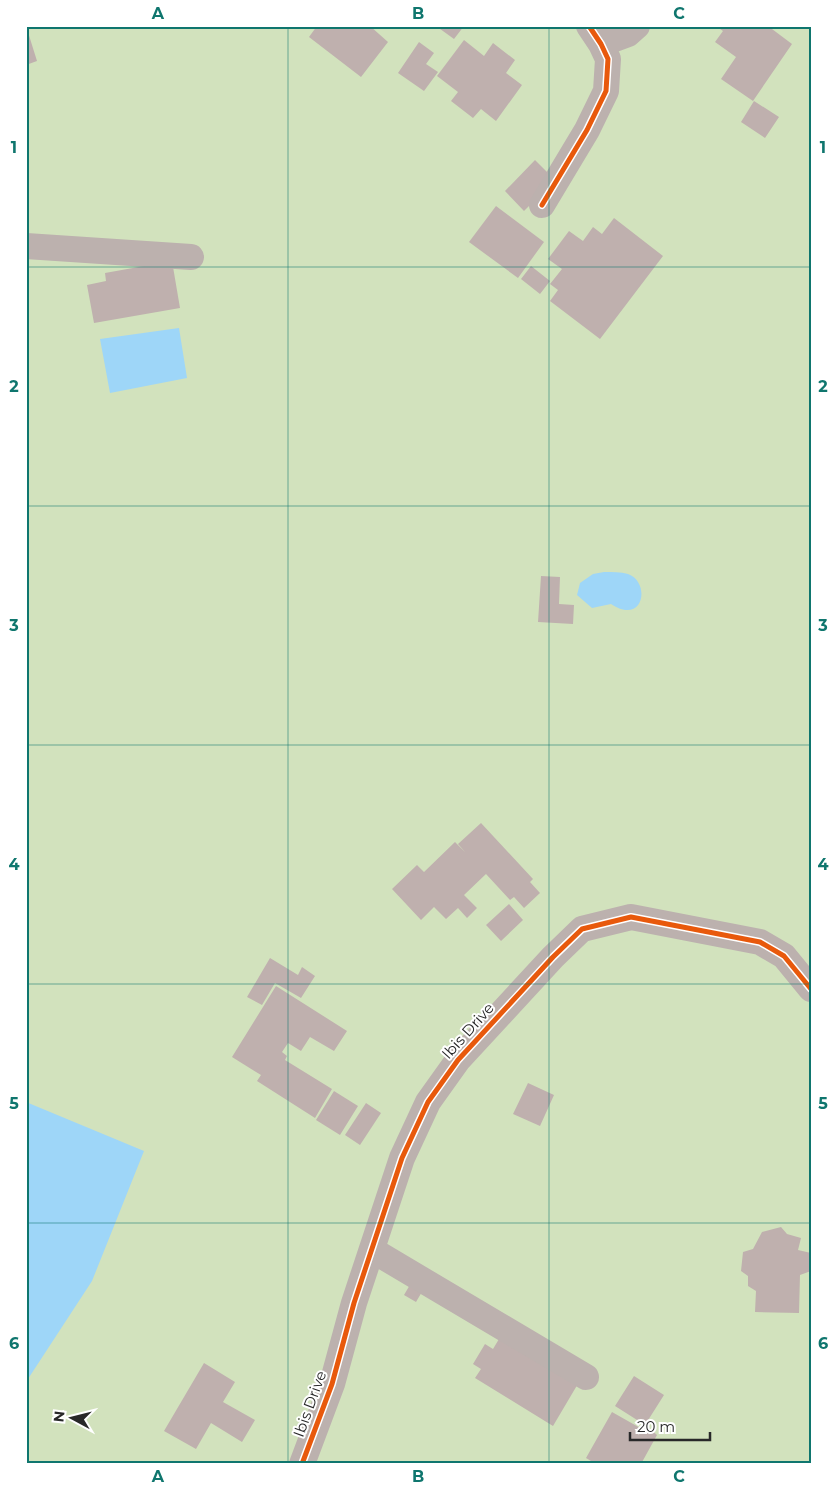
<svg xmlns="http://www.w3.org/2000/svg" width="837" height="1490" viewBox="0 0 837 1490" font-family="Montserrat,sans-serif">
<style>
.green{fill:#d2e2bd}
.water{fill:#9ed6f8}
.building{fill:#bfb0ae}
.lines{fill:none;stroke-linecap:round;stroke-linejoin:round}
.minor{stroke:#bcb1ae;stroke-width:26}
.cycleway-casing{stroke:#fff;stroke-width:8}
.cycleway{stroke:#e8590c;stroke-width:5}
.grid{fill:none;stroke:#0f766e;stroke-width:1;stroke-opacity:0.55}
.labels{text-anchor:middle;stroke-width:4;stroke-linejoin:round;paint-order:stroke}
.street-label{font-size:15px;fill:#282829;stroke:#fff}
.neatline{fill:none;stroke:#0f766e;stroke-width:2}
.grid-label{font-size:16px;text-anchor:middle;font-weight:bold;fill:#0f766e}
</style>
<rect width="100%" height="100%" fill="#f4f4f5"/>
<path class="green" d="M 26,26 L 811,26 L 811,1464 L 26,1464 Z"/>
<path class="water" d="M 179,328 L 187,378 L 110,393 L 100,339 Z
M 604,572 C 612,572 621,572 628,574 C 651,582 644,626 611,604 L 592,608 L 577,595 L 580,583 L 593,574 Z
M 26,1102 L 144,1151 L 92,1281 L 26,1382 Z"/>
<path class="building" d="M 26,26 L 35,26 L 27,29 L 37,61 L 26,65 Z
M 317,26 L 370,26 L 388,42 L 361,77 L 309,37 Z
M 436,26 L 464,26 L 454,39 Z
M 716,26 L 768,26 L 792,44 L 753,101 L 721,79 L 736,57 L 715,42 L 723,31 Z
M 464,40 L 484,56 L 493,43 L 515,60 L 506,73 L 522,85 L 496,121 L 481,109 L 473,118 L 451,101 L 458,92 L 437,76 Z
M 419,42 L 434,53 L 426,64 L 438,72 L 424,91 L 398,73 Z
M 754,101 L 779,117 L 765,138 L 741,122 Z
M 535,160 L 555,180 L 524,211 L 505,191 Z
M 496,206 L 544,242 L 518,278 L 469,242 Z
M 614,218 L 663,256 L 600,339 L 550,301 L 558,290 L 550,284 L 562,269 L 548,259 L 569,231 L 583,241 L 593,227 L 602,234 Z
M 172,261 L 180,308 L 94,323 L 87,285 L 106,281 L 105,273 Z
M 531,266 L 550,281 L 540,294 L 521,279 Z
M 541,576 L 560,577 L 559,604 L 574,605 L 573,624 L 538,622 Z
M 481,823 L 533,879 L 530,882 L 540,893 L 524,908 L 514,897 L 510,900 L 486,874 L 464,895 L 477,908 L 467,918 L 458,908 L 446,919 L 434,907 L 421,920 L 392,889 L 417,865 L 424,872 L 455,842 L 465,852 L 458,844 Z
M 509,904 L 523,920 L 501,941 L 486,925 Z
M 270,958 L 298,975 L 302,967 L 315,976 L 301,998 L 275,983 L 262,1005 L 247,997 Z
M 276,986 L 347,1031 L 334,1051 L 310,1037 L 301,1051 L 288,1043 L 282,1052 L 287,1056 L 285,1060 L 332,1089 L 315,1118 L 257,1081 L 261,1075 L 232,1057 Z
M 528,1083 L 554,1095 L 540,1126 L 513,1114 Z
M 334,1091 L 358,1106 L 340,1135 L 316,1120 Z
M 366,1103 L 381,1113 L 360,1145 L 345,1135 Z
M 781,1227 L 787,1234 L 801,1238 L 798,1250 L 811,1253 L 811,1271 L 800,1275 L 799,1313 L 755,1312 L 756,1291 L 748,1286 L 748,1276 L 741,1271 L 743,1252 L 753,1249 L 762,1232 Z
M 411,1283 L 423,1290 L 416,1302 L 404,1295 Z
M 502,1334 L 579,1382 L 553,1426 L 475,1378 L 481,1369 L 473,1364 L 485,1344 L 493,1349 Z
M 204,1363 L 235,1382 L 223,1402 L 255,1420 L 242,1442 L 211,1423 L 196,1449 L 164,1431 Z
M 634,1376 L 664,1395 L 645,1425 L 615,1406 Z
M 612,1412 L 642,1429 L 649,1428 L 657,1435 L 641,1464 L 596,1464 L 586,1458 Z"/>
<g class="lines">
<path class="minor" d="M 601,44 L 628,34 L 637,26
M 542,205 L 587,130 L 606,91 L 608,59 L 601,44 L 589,26
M 26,246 L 191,257
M 372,1250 L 586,1377
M 302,1464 L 332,1384 L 354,1303 L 402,1158 L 428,1102 L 458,1060 L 553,957 L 582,929 L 631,917 L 760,942 L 784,956 L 811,989"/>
<defs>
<path id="cycleway" d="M 542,205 L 587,130 L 606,91 L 608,59 L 601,44 L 589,26
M 302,1464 L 332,1384 L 354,1303 L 402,1158 L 428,1102 L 458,1060 L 553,957 L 582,929 L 631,917 L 760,942 L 784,956 L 811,989"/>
</defs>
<use href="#cycleway" class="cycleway-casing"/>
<use href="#cycleway" class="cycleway"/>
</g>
<path class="grid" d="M 288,26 L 288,1464M 549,26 L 549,1464M 26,267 L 811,267M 26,506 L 811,506M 26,745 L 811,745M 26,984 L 811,984M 26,1223 L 811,1223"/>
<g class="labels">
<g class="street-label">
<text transform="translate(468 1031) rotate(-48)" y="5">Ibis Drive</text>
<text transform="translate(310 1404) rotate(-70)" y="5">Ibis Drive</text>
</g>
</g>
<rect width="837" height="1490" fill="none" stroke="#ffffff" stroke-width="55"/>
<g transform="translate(72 1418) rotate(277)" stroke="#ffffff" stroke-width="4" paint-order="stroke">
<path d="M0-4L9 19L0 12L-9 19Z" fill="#282829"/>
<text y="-8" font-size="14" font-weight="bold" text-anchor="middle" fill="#282829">N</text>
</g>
<path d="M630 1432v8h80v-8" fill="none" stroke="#282829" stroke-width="2.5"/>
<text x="637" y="1432" font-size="15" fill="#282829" stroke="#ffffff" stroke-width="4" paint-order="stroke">20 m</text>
<rect x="28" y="28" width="782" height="1434" class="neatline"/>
<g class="grid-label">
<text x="158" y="19">A</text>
<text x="418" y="19">B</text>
<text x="679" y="19">C</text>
<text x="14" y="153">1</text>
<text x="823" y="153">1</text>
<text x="14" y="392">2</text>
<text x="823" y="392">2</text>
<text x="14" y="631">3</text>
<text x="823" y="631">3</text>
<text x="14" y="870">4</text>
<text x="823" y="870">4</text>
<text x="14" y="1109">5</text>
<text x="823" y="1109">5</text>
<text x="14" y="1349">6</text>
<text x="823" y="1349">6</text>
<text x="158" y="1482">A</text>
<text x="418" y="1482">B</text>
<text x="679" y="1482">C</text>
</g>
</svg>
